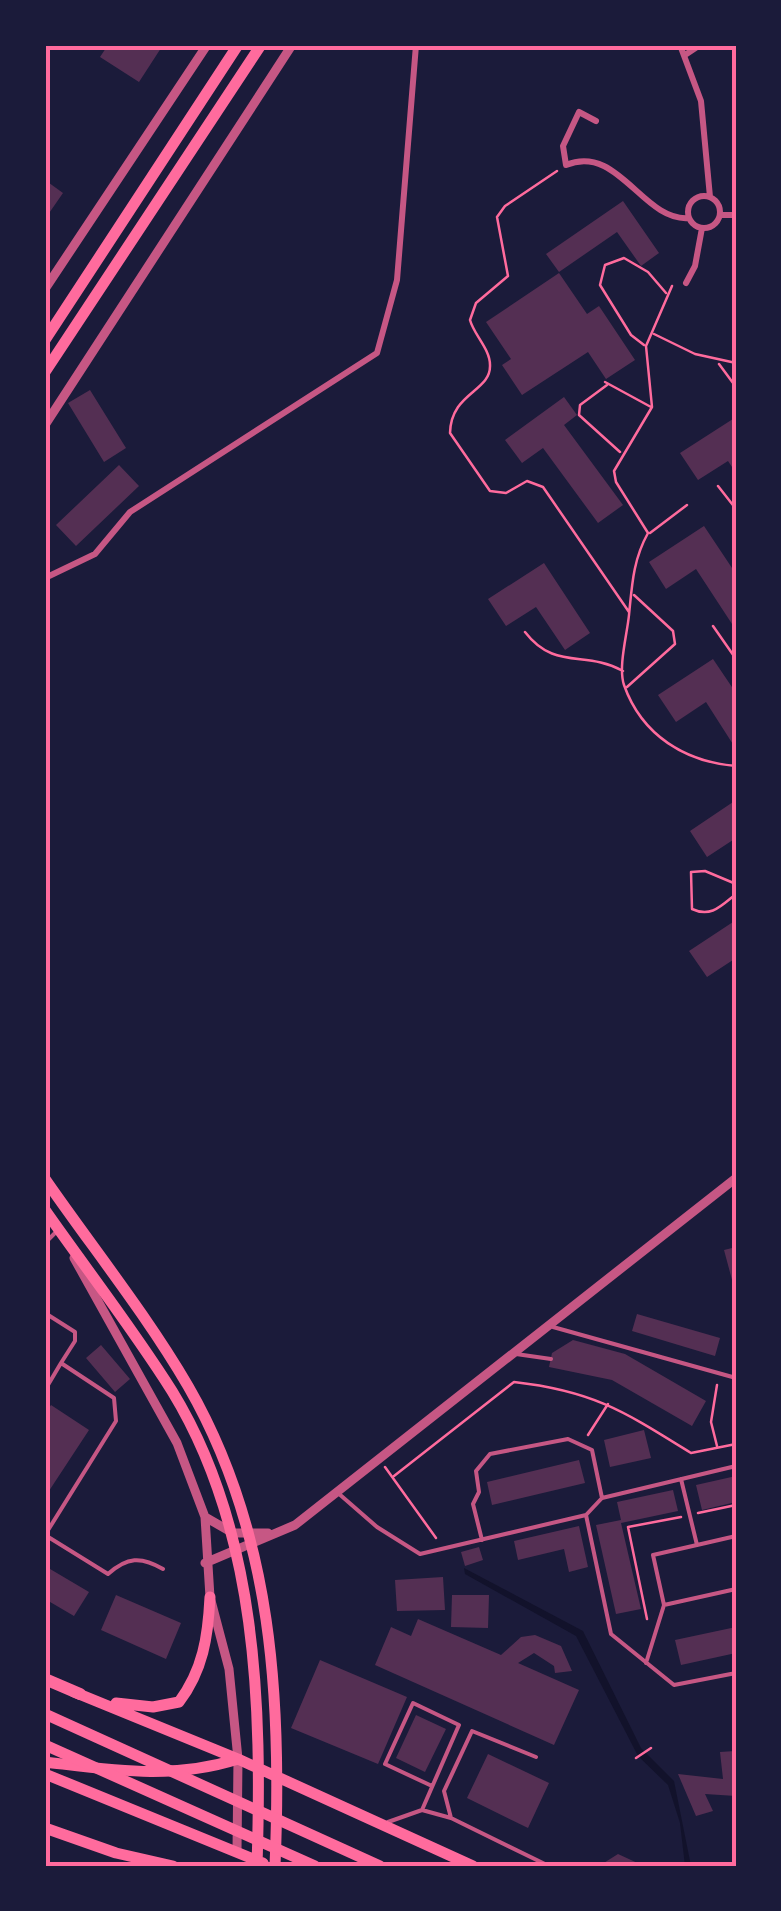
<svg xmlns="http://www.w3.org/2000/svg" width="781" height="1911" viewBox="0 0 781 1911" font-family="'DM Sans',sans-serif">
<style>
.water{fill:#12122b}
.building{fill:#542f53}
.lines{fill:none;stroke-linecap:round;stroke-linejoin:round}
.path{stroke:#ff6b9d;stroke-width:2.5}
.service{stroke:#c65784;stroke-width:4}
.minor{stroke:#c65784;stroke-width:6}
.tertiary{stroke:#c65784;stroke-width:9}
.primary{stroke:#ff6b9d;stroke-width:11}
.trunk{stroke:#ff6b9d;stroke-width:11}
.motorway{stroke:#ff6b9d;stroke-width:12}
.neatline{fill:none;stroke:#ff6b9d;stroke-width:4}
</style>
<rect width="100%" height="100%" fill="#1b1b3a"/>
<path class="water" d="M 464,1568 L 583,1631 L 641,1748 L 674,1781 L 691,1866 L 685,1866 L 680,1823 L 668,1785 L 638,1756 L 576,1636 L 465,1574 Z"/>
<path class="building" d="M 108,45 L 163,45 L 139,82 L 100,57 Z
M 45,180 L 63,193 L 45,219 Z
M 623,201 L 659,253 L 641,266 L 617,232 L 559,272 L 546,254 Z
M 559,273 L 587,314 L 599,306 L 635,360 L 606,379 L 588,352 L 522,395 L 502,365 L 511,359 L 486,322 Z
M 90,390 L 126,448 L 104,462 L 68,403 Z
M 564,397 L 577,415 L 564,425 L 623,505 L 598,523 L 543,448 L 522,463 L 505,440 Z
M 736,417 L 736,473 L 728,461 L 698,480 L 680,453 Z
M 119,465 L 139,486 L 76,546 L 56,525 Z
M 704,526 L 736,574 L 736,621 L 732,624 L 696,569 L 666,589 L 649,562 Z
M 544,563 L 590,633 L 565,650 L 536,607 L 506,626 L 488,599 Z
M 713,659 L 736,693 L 736,749 L 706,702 L 676,722 L 658,695 Z
M 736,800 L 736,838 L 707,857 L 690,831 Z
M 736,920 L 736,958 L 707,977 L 689,951 Z
M 736,1247 L 736,1291 L 735,1291 L 724,1250 Z
M 637,1314 L 720,1338 L 715,1356 L 632,1331 Z
M 573,1340 L 625,1354 L 706,1401 L 692,1426 L 612,1380 L 549,1367 L 552,1353 Z
M 101,1345 L 130,1379 L 115,1392 L 86,1358 Z
M 51,1405 L 89,1430 L 45,1497 L 45,1414 Z
M 644,1430 L 651,1458 L 610,1467 L 604,1440 Z
M 579,1460 L 585,1483 L 492,1505 L 487,1482 Z
M 736,1476 L 736,1502 L 702,1510 L 696,1485 Z
M 673,1490 L 678,1511 L 621,1523 L 641,1609 L 616,1614 L 596,1525 L 621,1520 L 617,1502 Z
M 579,1526 L 588,1567 L 569,1572 L 564,1549 L 518,1560 L 514,1541 Z
M 479,1547 L 483,1560 L 465,1566 L 461,1552 Z
M 45,1566 L 89,1592 L 74,1616 L 45,1599 Z
M 443,1577 L 445,1610 L 397,1611 L 395,1580 Z
M 116,1595 L 181,1623 L 166,1659 L 101,1630 Z
M 452,1595 L 489,1595 L 488,1628 L 451,1627 Z
M 418,1619 L 501,1655 L 521,1637 L 535,1635 L 561,1646 L 572,1671 L 555,1673 L 554,1666 L 534,1653 L 518,1663 L 579,1690 L 554,1745 L 375,1665 L 391,1627 L 411,1636 Z
M 736,1627 L 736,1653 L 681,1665 L 675,1640 Z
M 320,1660 L 407,1697 L 378,1764 L 291,1728 Z
M 416,1715 L 446,1729 L 425,1772 L 396,1758 Z
M 735,1751 L 736,1796 L 705,1794 L 713,1811 L 696,1816 L 678,1774 L 723,1779 L 720,1752 Z
M 488,1754 L 549,1783 L 528,1828 L 467,1798 Z
M 618,1854 L 644,1866 L 599,1866 Z"/>
<g class="lines">
<path class="path" d="M 557,171 L 505,206 L 497,217 L 508,276 L 476,303 L 470,320 C 474,335 490,349 490,365 C 491,392 451,392 450,433 L 490,491 L 506,493 L 527,481 L 543,487 L 629,612
M 672,286 L 646,346 L 652,407 L 614,471 L 616,482 L 648,533 C 633,560 632,585 629,615 C 627,635 618,667 624,685 C 642,736 686,762 736,766
M 654,334 L 695,354 L 736,363
M 644,345 L 631,335 L 600,285 L 605,265 L 624,258 L 648,272 L 666,293
M 719,364 L 736,387
M 605,382 L 651,407
M 607,385 L 580,405 L 579,415 L 620,452
M 718,486 L 736,509
M 650,533 L 687,505
M 713,626 L 736,659
M 525,632 C 555,671 585,650 623,671
M 627,687 L 675,644 L 673,631 L 634,595
M 736,884 L 705,871 L 691,872 L 692,909 C 711,918 721,906 736,894
M 588,1435 L 608,1404
M 717,1446 L 711,1422 L 717,1385
M 385,1467 L 436,1538
M 394,1476 L 514,1382 C 594,1391 625,1412 691,1453 L 736,1444
M 698,1513 L 736,1505
M 647,1619 L 628,1527 L 681,1517
M 636,1758 L 651,1748"/>
<path class="service" d="M 45,1243 L 56,1232
M 45,1313 L 75,1332 L 75,1341 L 61,1363 L 114,1398 L 116,1421 L 45,1535 L 108,1574 C 127,1557 141,1556 163,1569
M 553,1327 L 736,1378
M 516,1354 L 551,1359
M 45,1390 L 61,1363
M 338,1493 L 377,1527 L 420,1554 L 586,1515 L 602,1498 L 736,1466
M 586,1515 L 611,1634 L 674,1685 L 736,1673
M 482,1540 L 473,1504 L 479,1492 L 476,1471 L 490,1454 L 568,1439 L 592,1450 L 602,1498
M 697,1545 L 736,1536
M 664,1605 L 653,1555 L 697,1545 L 681,1479
M 646,1663 L 664,1605 L 736,1589
M 422,1810 L 459,1725 L 413,1703 L 385,1764 L 432,1786
M 451,1818 L 444,1791 L 472,1731 L 536,1757
M 388,1822 L 422,1810 L 451,1818 L 549,1866"/>
<path class="minor" d="M 680,45 L 701,101 L 710,197
M 685,55 L 700,45
M 596,121 L 579,112 L 563,146 L 566,165 C 618,143 643,222 689,218
M688 212a16 16 0 1 1 32 0a16 16 0 1 1-32 0Z
M 720,215 L 736,215
M 686,283 L 695,266 L 702,228
M 45,578 L 95,554 L 130,512 L 377,353 L 397,280 L 416,45"/>
<path class="tertiary" d="M 45,289 L 207,45
M 45,425 L 292,45
M 74,1258 L 177,1443 L 205,1517 L 210,1597 L 229,1669 L 238,1759 L 237,1851
M 205,1517 L 233,1533 L 268,1533
M 205,1563 L 295,1525 L 736,1178"/>
<path class="primary" d="M 45,340 L 238,45
M 45,372 L 261,45
M 45,1179 C 92,1247 146,1314 188,1386 C 273,1533 282,1701 275,1866
M 45,1210 C 87,1270 133,1329 172,1391 C 258,1531 262,1708 257,1866
M 74,1692 L 238,1759 L 473,1866
M 116,1703 L 153,1707 L 179,1702 C 203,1670 208,1637 210,1597
M 45,1762 C 113,1770 172,1780 238,1759
M 45,1774 L 263,1863
M 45,1828 L 116,1853 L 173,1866"/>
<path class="trunk" d="M 45,1714 L 380,1866
M 45,1745 L 315,1866"/>
<path class="motorway" d="M 45,1679 L 80,1694"/>
</g>
<rect width="781" height="1911" fill="none" stroke="#1b1b3a" stroke-width="95"/>
<rect x="48" y="48" width="686" height="1816" class="neatline"/>
</svg>
